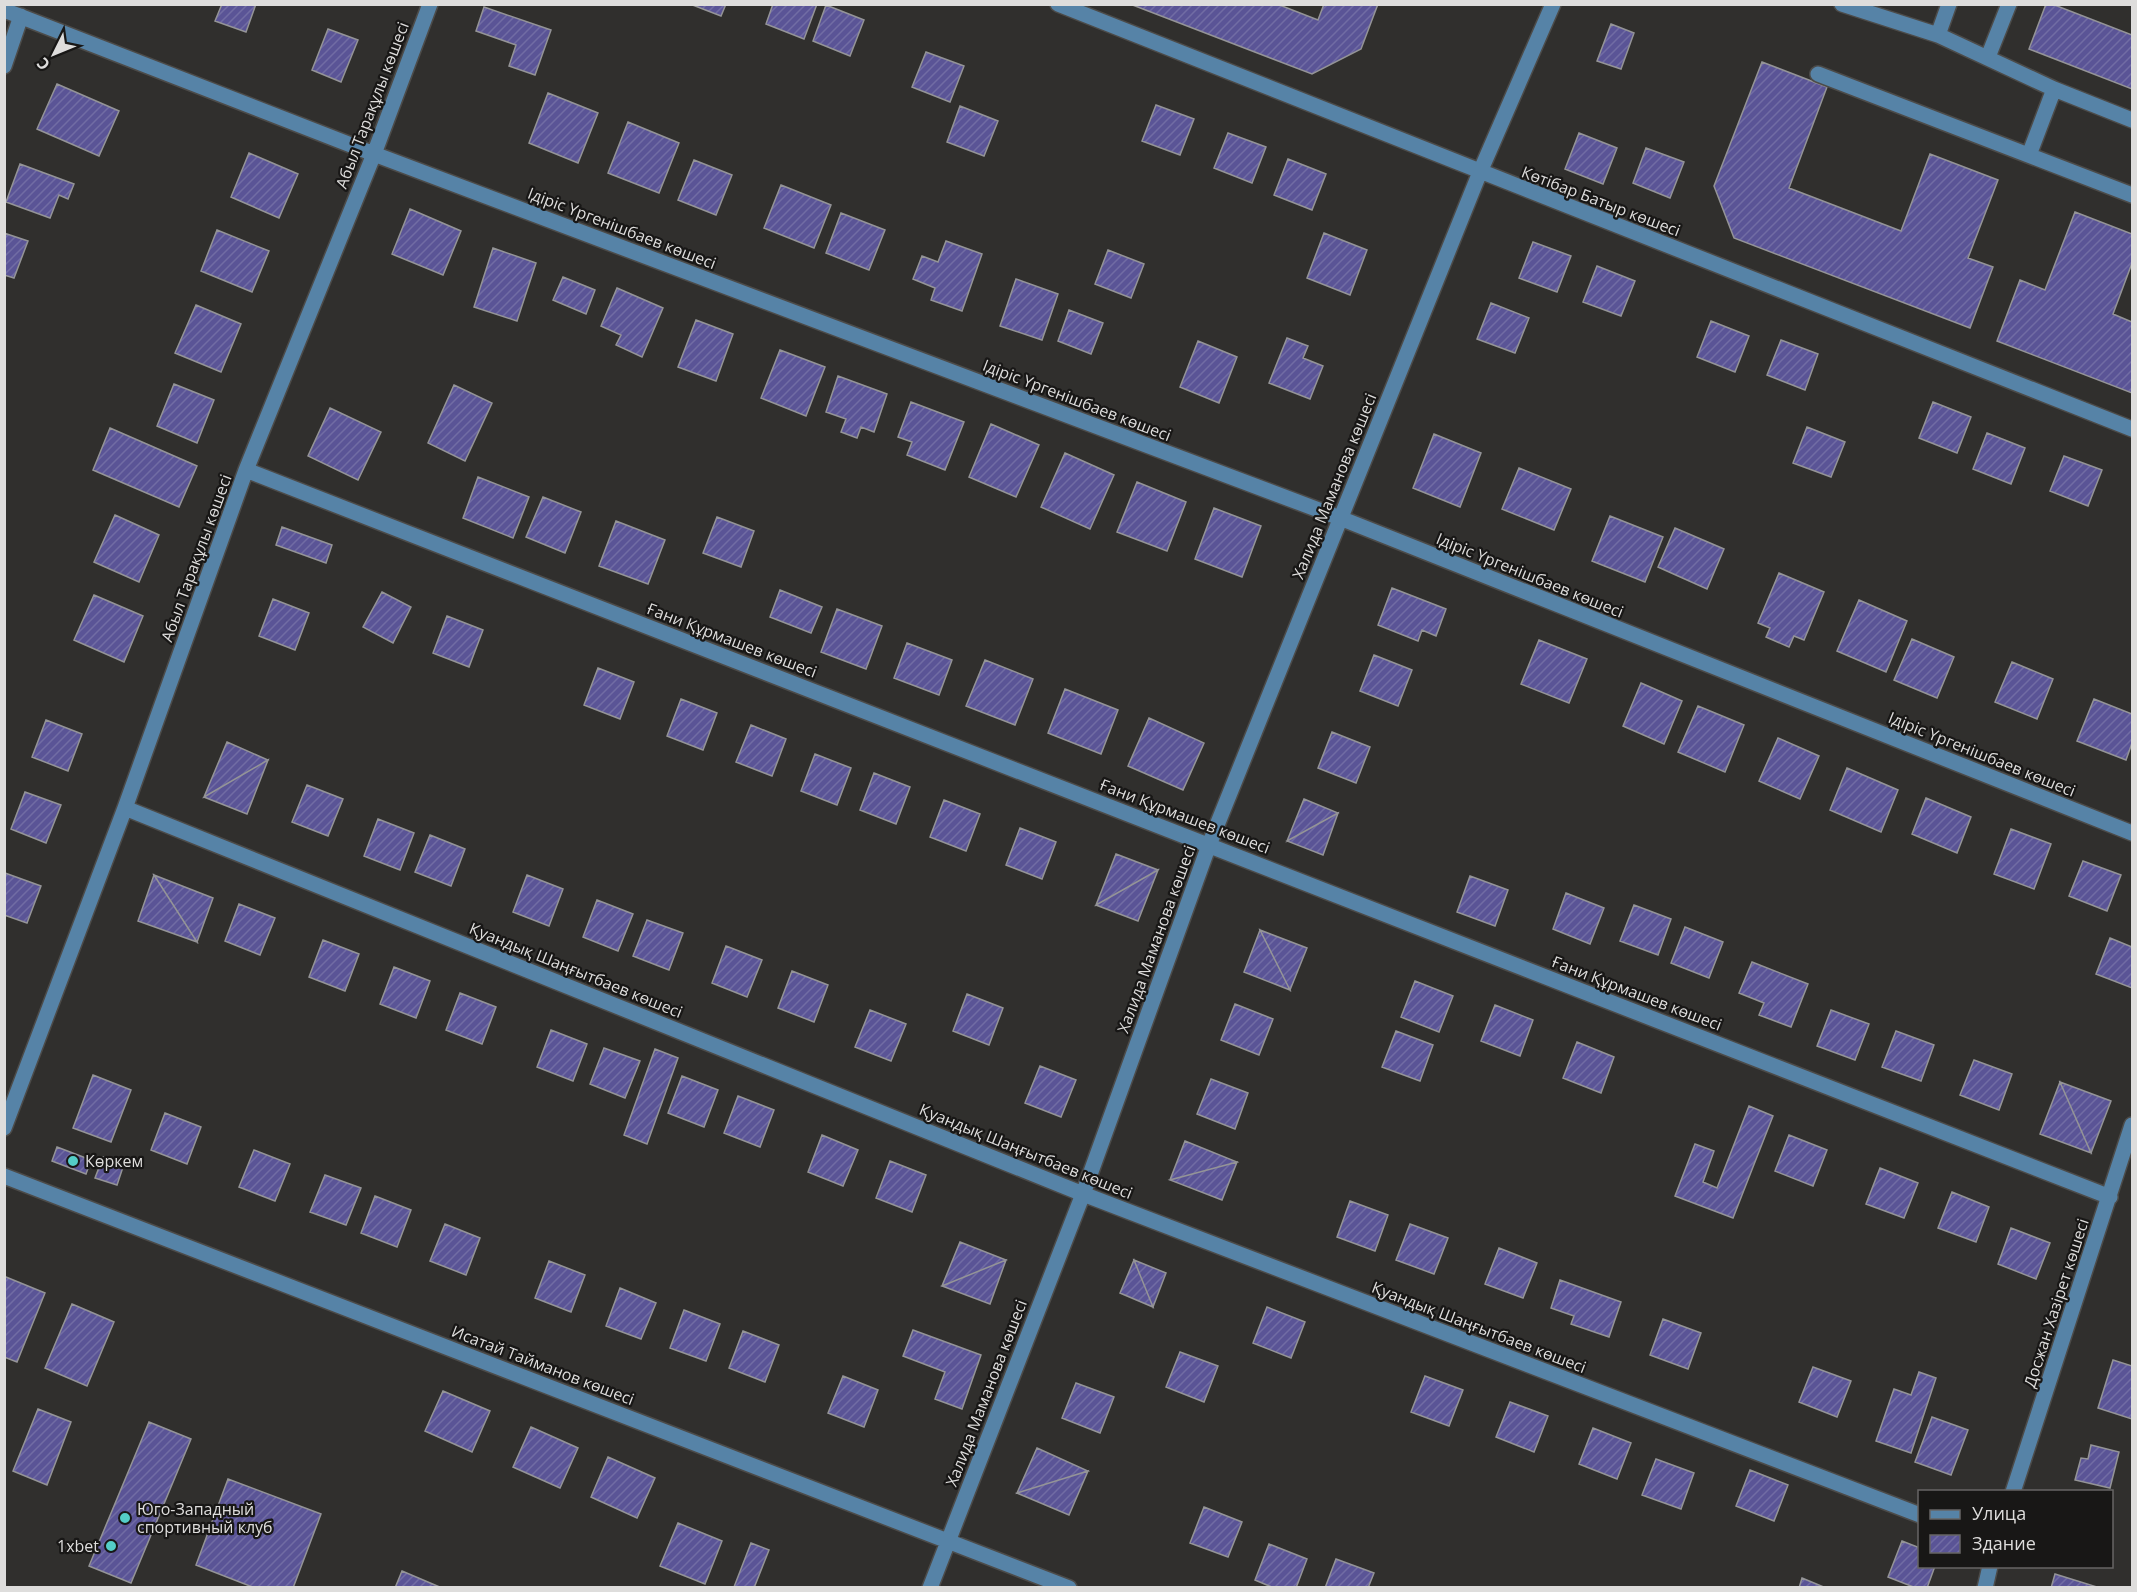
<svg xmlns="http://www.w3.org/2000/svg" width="2137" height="1592" viewBox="0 0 2137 1592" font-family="'Open Sans',sans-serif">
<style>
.building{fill:url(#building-hatch);stroke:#949497;stroke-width:1.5}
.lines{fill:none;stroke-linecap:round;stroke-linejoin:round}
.minor-casing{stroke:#4c4b49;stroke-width:18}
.minor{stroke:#5683a7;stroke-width:15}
.poi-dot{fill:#54cdc7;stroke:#181716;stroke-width:2}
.labels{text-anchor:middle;stroke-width:4.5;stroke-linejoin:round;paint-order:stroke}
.street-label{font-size:16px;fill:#dedddc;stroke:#181716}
.poi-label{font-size:16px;fill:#dedddc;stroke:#181716;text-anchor:start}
</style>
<defs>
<pattern id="building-hatch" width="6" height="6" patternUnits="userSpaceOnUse" patternTransform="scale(1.5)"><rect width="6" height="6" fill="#5a5496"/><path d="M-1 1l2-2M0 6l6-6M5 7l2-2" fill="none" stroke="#716ca4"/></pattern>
</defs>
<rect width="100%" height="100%" fill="#302f2d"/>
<path class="building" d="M 222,4 L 256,4 L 246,32 L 215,21 Z
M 690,4 L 726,4 L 721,16 Z
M 773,4 L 817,4 L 804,39 L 766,24 Z
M 1130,4 L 1277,4 L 1318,20 L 1324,4 L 1378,4 L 1361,49 L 1312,74 Z
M 2046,4 L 2052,4 L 2132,35 L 2132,89 L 2029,49 Z
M 826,5 L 864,20 L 850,56 L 813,41 Z
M 484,7 L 551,30 L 535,75 L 509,66 L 516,45 L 476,31 Z
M 1611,24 L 1634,33 L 1621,69 L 1597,61 Z
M 328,29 L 358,40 L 341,82 L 312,70 Z
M 926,52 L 964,66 L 950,102 L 912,87 Z
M 1762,62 L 1827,87 L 1789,188 L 1901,231 L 1930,154 L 1998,180 L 1968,258 L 1993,267 L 1970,328 L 1734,238 L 1714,186 Z
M 57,84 L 119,111 L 99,156 L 37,129 Z
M 548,93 L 598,113 L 578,163 L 529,143 Z
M 1156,105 L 1194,119 L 1180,155 L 1142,141 Z
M 960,106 L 998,121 L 984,156 L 947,142 Z
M 628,122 L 679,143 L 659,193 L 608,173 Z
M 1228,133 L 1266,147 L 1252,183 L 1214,168 Z
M 1579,133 L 1617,148 L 1603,184 L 1565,169 Z
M 1646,148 L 1684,162 L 1670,198 L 1633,183 Z
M 249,153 L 298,174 L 279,218 L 231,197 Z
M 1288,159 L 1326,174 L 1312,210 L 1274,195 Z
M 694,160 L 732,175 L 716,215 L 678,200 Z
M 20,164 L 74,184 L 68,199 L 59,195 L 50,218 L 6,202 Z
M 781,185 L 831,205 L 814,248 L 764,228 Z
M 410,209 L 461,231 L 443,275 L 392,254 Z
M 2075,212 L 2132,234 L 2132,263 L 2113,314 L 2132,322 L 2132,393 L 1997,341 L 2020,280 L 2045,290 Z
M 841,213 L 885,230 L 869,270 L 826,253 Z
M 217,230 L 269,251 L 252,292 L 201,271 Z
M 4,233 L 28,241 L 14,278 L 4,275 Z
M 1324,233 L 1367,250 L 1350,295 L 1307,278 Z
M 946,241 L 982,254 L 962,311 L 931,300 L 935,288 L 913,279 L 922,256 L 938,262 Z
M 1533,242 L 1571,256 L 1557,292 L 1519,278 Z
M 493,248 L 536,263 L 517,321 L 474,307 Z
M 1108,250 L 1144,264 L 1131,298 L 1095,284 Z
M 1597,266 L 1635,281 L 1621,316 L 1583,302 Z
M 563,277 L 595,290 L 586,314 L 553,300 Z
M 1016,279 L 1058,294 L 1042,340 L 1000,326 Z
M 617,288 L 663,308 L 642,357 L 616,345 L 621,335 L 601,326 Z
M 1491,303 L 1529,318 L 1515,353 L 1477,339 Z
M 196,305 L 241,324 L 221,372 L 175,353 Z
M 1069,310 L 1103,323 L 1091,354 L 1058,341 Z
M 696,320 L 733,334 L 716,381 L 678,367 Z
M 1711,321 L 1749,336 L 1735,372 L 1697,357 Z
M 1287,338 L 1308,346 L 1303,358 L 1323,366 L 1310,399 L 1269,383 Z
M 1781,340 L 1818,354 L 1805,390 L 1767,375 Z
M 1198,341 L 1237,357 L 1219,403 L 1180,387 Z
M 780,350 L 825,367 L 806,416 L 761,398 Z
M 838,376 L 887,394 L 874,432 L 861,427 L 857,438 L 841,432 L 846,419 L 826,412 Z
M 174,384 L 214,400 L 197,443 L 157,426 Z
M 454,385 L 492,403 L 465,461 L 428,443 Z
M 911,402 L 964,422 L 945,470 L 907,455 L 912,442 L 898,437 Z
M 1933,402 L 1971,417 L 1957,453 L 1919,438 Z
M 330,408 L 381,432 L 358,480 L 308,456 Z
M 991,424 L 1039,445 L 1016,497 L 969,477 Z
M 1807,427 L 1845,442 L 1831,477 L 1793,463 Z
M 110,428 L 197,466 L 179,507 L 93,470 Z
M 1987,433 L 2025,448 L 2011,484 L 1973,469 Z
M 1434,434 L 1481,453 L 1460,507 L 1413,488 Z
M 1065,453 L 1114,475 L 1090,529 L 1041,507 Z
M 2064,456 L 2102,470 L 2088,506 L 2050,491 Z
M 1519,468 L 1571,489 L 1554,530 L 1502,509 Z
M 478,477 L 529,497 L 513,538 L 463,518 Z
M 1137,482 L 1186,502 L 1167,551 L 1117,532 Z
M 543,497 L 581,512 L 565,553 L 526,537 Z
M 1214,508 L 1261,526 L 1242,577 L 1195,559 Z
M 115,515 L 159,535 L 139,582 L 94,562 Z
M 1610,516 L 1663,537 L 1645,582 L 1592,561 Z
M 717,517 L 754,531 L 741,567 L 703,553 Z
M 616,521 L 665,540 L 648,584 L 599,566 Z
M 282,527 L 332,545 L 326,563 L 276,545 Z
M 1675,528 L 1724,549 L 1707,589 L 1658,567 Z
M 1779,573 L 1824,592 L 1804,640 L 1794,636 L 1789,647 L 1766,637 L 1770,628 L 1758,623 Z
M 1392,588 L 1446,609 L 1436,636 L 1422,630 L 1418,641 L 1378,625 Z
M 780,590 L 822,607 L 811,633 L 770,617 Z
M 382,592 L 411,607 L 393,643 L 363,627 Z
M 94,595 L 143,616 L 124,662 L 74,640 Z
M 273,599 L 309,613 L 295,650 L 259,636 Z
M 1859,600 L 1907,621 L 1886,672 L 1837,651 Z
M 837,609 L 882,626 L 866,669 L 821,652 Z
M 447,616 L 483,630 L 469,667 L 433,653 Z
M 1912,639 L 1954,657 L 1937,698 L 1894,680 Z
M 1539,640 L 1587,659 L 1569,703 L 1521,684 Z
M 907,643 L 952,660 L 939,695 L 894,678 Z
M 1374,655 L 1412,670 L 1398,706 L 1360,691 Z
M 985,660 L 1033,679 L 1015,725 L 966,706 Z
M 2012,662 L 2053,679 L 2037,719 L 1995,702 Z
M 598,668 L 634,682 L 620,719 L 584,705 Z
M 1641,683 L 1682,701 L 1664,744 L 1623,726 Z
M 1065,689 L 1118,710 L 1101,754 L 1048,733 Z
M 681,699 L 717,713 L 703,750 L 667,736 Z
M 2094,699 L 2132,714 L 2132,743 L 2126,760 L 2077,741 Z
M 1698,706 L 1744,725 L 1725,772 L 1678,752 Z
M 1149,718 L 1204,743 L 1183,790 L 1128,766 Z
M 46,720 L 82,734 L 68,771 L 32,757 Z
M 751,725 L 786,739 L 772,776 L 736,762 Z
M 1332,732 L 1370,747 L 1356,783 L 1318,768 Z
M 1778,738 L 1819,756 L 1800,799 L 1759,781 Z
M 227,742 L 268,760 L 204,797 Z
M 815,754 L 851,768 L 837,805 L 801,791 Z
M 268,760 L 247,814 L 204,797 Z
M 1847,768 L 1898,790 L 1881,832 L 1830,810 Z
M 874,773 L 910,787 L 896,824 L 860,810 Z
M 307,785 L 343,799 L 328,836 L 292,822 Z
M 25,792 L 61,805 L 46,843 L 11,829 Z
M 1926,798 L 1971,817 L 1957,853 L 1912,834 Z
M 1304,799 L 1338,813 L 1287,841 Z
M 944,800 L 980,814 L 966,851 L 930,837 Z
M 1338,813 L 1323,855 L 1287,841 Z
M 378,819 L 414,833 L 400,870 L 364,856 Z
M 1020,828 L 1056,842 L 1042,879 L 1006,865 Z
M 2011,829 L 2051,844 L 2034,889 L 1994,874 Z
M 430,835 L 465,849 L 451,886 L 415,872 Z
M 1116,854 L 1158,870 L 1096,905 Z
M 2083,861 L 2121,875 L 2107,911 L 2069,896 Z
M 1158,870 L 1138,921 L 1096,905 Z
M 5,873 L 41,886 L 27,923 L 4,915 Z
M 154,875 L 213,898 L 197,942 Z
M 154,875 L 197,942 L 138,921 Z
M 527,875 L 563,889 L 549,926 L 513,912 Z
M 1470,876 L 1508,890 L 1495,926 L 1457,912 Z
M 1566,893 L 1604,908 L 1590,944 L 1553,929 Z
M 597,900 L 633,914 L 618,951 L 583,937 Z
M 239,904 L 275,918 L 260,955 L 225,941 Z
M 1634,905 L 1671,919 L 1658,955 L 1620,941 Z
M 647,920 L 683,933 L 669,970 L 633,956 Z
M 1685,927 L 1723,942 L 1709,978 L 1671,963 Z
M 1260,930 L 1290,990 L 1244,972 Z
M 1260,930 L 1307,948 L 1290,990 Z
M 2110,938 L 2132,947 L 2132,988 L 2096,974 Z
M 323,940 L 359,954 L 345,991 L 309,977 Z
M 726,946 L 762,960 L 747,997 L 712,983 Z
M 1752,962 L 1808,984 L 1791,1027 L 1759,1015 L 1764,1003 L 1739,993 Z
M 394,967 L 430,981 L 416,1018 L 380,1004 Z
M 792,971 L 828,985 L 814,1022 L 778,1008 Z
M 1415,981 L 1453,996 L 1439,1032 L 1401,1017 Z
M 460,993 L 496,1007 L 482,1044 L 446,1030 Z
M 967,994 L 1003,1008 L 989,1045 L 953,1031 Z
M 1235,1004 L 1273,1019 L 1259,1055 L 1221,1040 Z
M 1495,1005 L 1533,1020 L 1520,1056 L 1481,1041 Z
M 870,1010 L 906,1024 L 891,1061 L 855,1047 Z
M 1831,1010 L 1869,1024 L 1855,1060 L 1817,1046 Z
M 551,1030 L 587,1044 L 573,1081 L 537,1067 Z
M 1396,1031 L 1433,1045 L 1420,1081 L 1382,1067 Z
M 1896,1031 L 1934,1045 L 1921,1081 L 1882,1067 Z
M 1577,1042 L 1614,1057 L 1601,1093 L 1563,1078 Z
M 604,1048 L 640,1061 L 625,1098 L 590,1084 Z
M 655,1049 L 678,1058 L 647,1144 L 624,1135 Z
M 1974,1060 L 2012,1074 L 1999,1110 L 1960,1095 Z
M 1040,1066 L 1076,1080 L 1061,1117 L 1025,1103 Z
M 93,1075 L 131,1090 L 111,1142 L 73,1128 Z
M 682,1076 L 718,1090 L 704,1127 L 668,1113 Z
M 1211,1079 L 1248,1093 L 1235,1129 L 1197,1114 Z
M 2060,1082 L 2111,1101 L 2091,1153 Z
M 2060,1082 L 2091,1153 L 2040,1134 Z
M 738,1096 L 774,1110 L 760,1147 L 724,1133 Z
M 1749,1106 L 1773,1116 L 1733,1218 L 1675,1196 L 1695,1144 L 1714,1151 L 1703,1182 L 1717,1188 Z
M 165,1113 L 201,1127 L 187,1164 L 151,1150 Z
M 822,1135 L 858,1150 L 843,1186 L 808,1172 Z
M 1789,1135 L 1827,1150 L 1813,1186 L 1775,1171 Z
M 1185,1141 L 1237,1162 L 1170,1180 Z
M 57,1147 L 91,1160 L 86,1174 L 52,1161 Z
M 254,1150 L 290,1164 L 275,1201 L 239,1187 Z
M 103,1157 L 124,1164 L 117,1185 L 95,1178 Z
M 890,1161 L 926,1175 L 912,1212 L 876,1198 Z
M 1237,1162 L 1222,1200 L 1170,1180 Z
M 1880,1168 L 1918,1183 L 1904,1218 L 1866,1204 Z
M 325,1175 L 361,1188 L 346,1225 L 310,1212 Z
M 1952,1192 L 1989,1207 L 1976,1242 L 1938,1228 Z
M 375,1196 L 411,1210 L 397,1247 L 361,1233 Z
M 1350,1201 L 1388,1215 L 1375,1251 L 1337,1237 Z
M 445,1224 L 480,1238 L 466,1275 L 430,1261 Z
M 1410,1224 L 1448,1238 L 1434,1274 L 1396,1260 Z
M 2011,1228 L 2050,1243 L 2036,1279 L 1998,1264 Z
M 960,1242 L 1006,1260 L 942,1286 Z
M 1499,1248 L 1537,1263 L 1523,1298 L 1485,1284 Z
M 1006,1260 L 990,1304 L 942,1286 Z
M 1134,1260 L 1153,1307 L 1120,1293 Z
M 1134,1260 L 1166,1273 L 1153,1307 Z
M 549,1261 L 585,1275 L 571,1312 L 535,1298 Z
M 6,1277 L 45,1293 L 17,1362 L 4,1357 L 4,1281 Z
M 1560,1280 L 1621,1302 L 1609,1337 L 1571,1324 L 1574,1316 L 1551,1308 Z
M 620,1288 L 656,1303 L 641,1339 L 606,1326 Z
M 72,1304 L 114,1322 L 87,1386 L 45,1368 Z
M 1267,1307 L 1305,1322 L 1291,1358 L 1253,1343 Z
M 684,1310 L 720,1324 L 706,1361 L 670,1348 Z
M 1663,1319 L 1701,1333 L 1688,1369 L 1650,1355 Z
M 913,1330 L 981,1355 L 962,1409 L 935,1399 L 945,1372 L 903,1356 Z
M 743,1331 L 779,1345 L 765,1382 L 729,1368 Z
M 1180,1352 L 1218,1366 L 1204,1402 L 1166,1387 Z
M 2113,1360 L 2132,1366 L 2132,1419 L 2098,1408 Z
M 1813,1367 L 1851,1381 L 1837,1417 L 1799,1402 Z
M 1919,1372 L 1936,1378 L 1911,1453 L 1876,1441 L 1894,1389 L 1911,1395 Z
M 843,1376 L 878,1390 L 864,1427 L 828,1413 Z
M 1425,1376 L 1463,1390 L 1449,1426 L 1411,1412 Z
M 1076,1383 L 1114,1397 L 1100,1433 L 1062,1418 Z
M 443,1391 L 490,1411 L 472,1452 L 425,1431 Z
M 1510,1402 L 1548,1416 L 1534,1452 L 1496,1437 Z
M 38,1409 L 71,1422 L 47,1485 L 13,1471 Z
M 1932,1417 L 1968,1430 L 1951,1475 L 1915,1462 Z
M 149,1422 L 191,1439 L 131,1583 L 89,1566 Z
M 531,1427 L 578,1448 L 560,1488 L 513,1467 Z
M 1593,1428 L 1631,1443 L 1617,1479 L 1579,1464 Z
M 2091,1445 L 2119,1452 L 2110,1488 L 2075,1480 L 2081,1458 L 2088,1459 Z
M 1037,1448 L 1088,1471 L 1017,1493 Z
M 608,1457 L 655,1478 L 637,1518 L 591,1497 Z
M 1656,1459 L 1694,1473 L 1681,1509 L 1642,1495 Z
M 1750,1470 L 1788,1485 L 1774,1521 L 1736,1506 Z
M 1088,1471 L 1069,1515 L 1017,1493 Z
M 228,1479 L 321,1514 L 293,1588 L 255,1588 L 196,1565 Z
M 1204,1507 L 1242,1522 L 1228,1557 L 1190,1543 Z
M 678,1523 L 722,1541 L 705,1584 L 660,1566 Z
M 1902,1541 L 1920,1548 L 1920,1566 L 1935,1566 L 1927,1588 L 1916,1588 L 1888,1577 Z
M 751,1543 L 769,1550 L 754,1588 L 735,1588 L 734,1587 Z
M 1269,1544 L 1307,1559 L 1296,1588 L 1274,1588 L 1255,1580 Z
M 1336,1559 L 1374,1573 L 1368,1588 L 1325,1588 Z
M 402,1571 L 442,1588 L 395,1588 Z
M 2055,1574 L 2097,1587 L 2097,1588 L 2051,1588 Z
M 1802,1578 L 1826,1588 L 1799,1588 Z"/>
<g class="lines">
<defs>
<path id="minor" d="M 1058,4 L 2132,429
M 1842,4 L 1938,35 L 2054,89 L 2132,120
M 4,10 L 374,154 L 1340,518 L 2132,833
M 1938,35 L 1949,4
M 1988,57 L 2009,4
M 4,66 L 21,16
M 1818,74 L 2132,195
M 2029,155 L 2054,89
M 246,470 L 2110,1197
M 125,808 L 1083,1194 L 1920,1515
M 4,1128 L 125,808 L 246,470 L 374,154 L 430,4
M 4,1176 L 1069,1588
M 2013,1492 L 2132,1125
M 930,1588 L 1083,1194 L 1209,845 L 1480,172 L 1553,4
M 1985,1588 L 1990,1566"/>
</defs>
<use href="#minor" class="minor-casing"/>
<use href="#minor" class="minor"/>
</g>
<g class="poi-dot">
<circle cx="73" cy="1161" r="6"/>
<circle cx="125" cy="1518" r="6"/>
<circle cx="111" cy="1546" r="6"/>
</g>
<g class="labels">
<g class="street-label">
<text transform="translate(372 105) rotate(-69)" y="6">Абыл Тарақұлы көшесі</text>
<text transform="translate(1601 201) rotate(21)" y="6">Көтібар Батыр көшесі</text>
<text transform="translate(622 228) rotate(21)" y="6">Ідіріс Үргенішбаев көшесі</text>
<text transform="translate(1077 400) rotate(21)" y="6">Ідіріс Үргенішбаев көшесі</text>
<text transform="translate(1334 486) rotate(-68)" y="6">Халида Маманова көшесі</text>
<text transform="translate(196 558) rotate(-70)" y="6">Абыл Тарақұлы көшесі</text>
<text transform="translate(1530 575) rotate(22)" y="6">Ідіріс Үргенішбаев көшесі</text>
<text transform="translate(732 640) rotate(21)" y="6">Ғани Құрмашев көшесі</text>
<text transform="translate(1982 754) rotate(22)" y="6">Ідіріс Үргенішбаев көшесі</text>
<text transform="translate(1185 816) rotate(21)" y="6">Ғани Құрмашев көшесі</text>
<text transform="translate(1156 939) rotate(-70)" y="6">Халида Маманова көшесі</text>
<text transform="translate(576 970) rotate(22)" y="6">Қуандық Шаңғытбаев көшесі</text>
<text transform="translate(1637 993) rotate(21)" y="6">Ғани Құрмашев көшесі</text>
<text transform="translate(1026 1151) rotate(22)" y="6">Қуандық Шаңғытбаев көшесі</text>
<text transform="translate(2056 1303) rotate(-72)" y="6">Досжан Хазірет көшесі</text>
<text transform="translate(1479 1327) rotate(21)" y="6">Қуандық Шаңғытбаев көшесі</text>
<text transform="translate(543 1365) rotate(21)" y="6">Исатай Тайманов көшесі</text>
<text transform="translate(986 1393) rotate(-69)" y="6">Халида Маманова көшесі</text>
</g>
<g class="poi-label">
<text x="85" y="1167">Көркем</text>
<text x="137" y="1515">Юго-Западный<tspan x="137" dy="18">спортивный клуб</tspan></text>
<text x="99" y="1552" text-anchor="end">1xbet</text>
</g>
</g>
<rect width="2137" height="1592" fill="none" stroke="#dedddc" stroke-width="12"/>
<rect x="1918" y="1490" width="195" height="78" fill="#181716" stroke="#676665" stroke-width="1.5"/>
<rect x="1930" y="1510" width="30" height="9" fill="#5683a7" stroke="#676665" stroke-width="1.5"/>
<text x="1972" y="1520" font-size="18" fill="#dedddc">Улица</text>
<rect x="1930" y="1535" width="30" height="18" fill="url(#building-hatch)" stroke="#676665" stroke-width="1.5"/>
<text x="1972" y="1550" font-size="18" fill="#dedddc">Здание</text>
<g transform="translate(54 54) rotate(227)" stroke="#181716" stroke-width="4.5" paint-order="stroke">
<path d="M0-4.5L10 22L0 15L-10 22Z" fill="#dedddc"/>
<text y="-9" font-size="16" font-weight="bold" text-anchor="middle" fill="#dedddc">С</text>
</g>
</svg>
